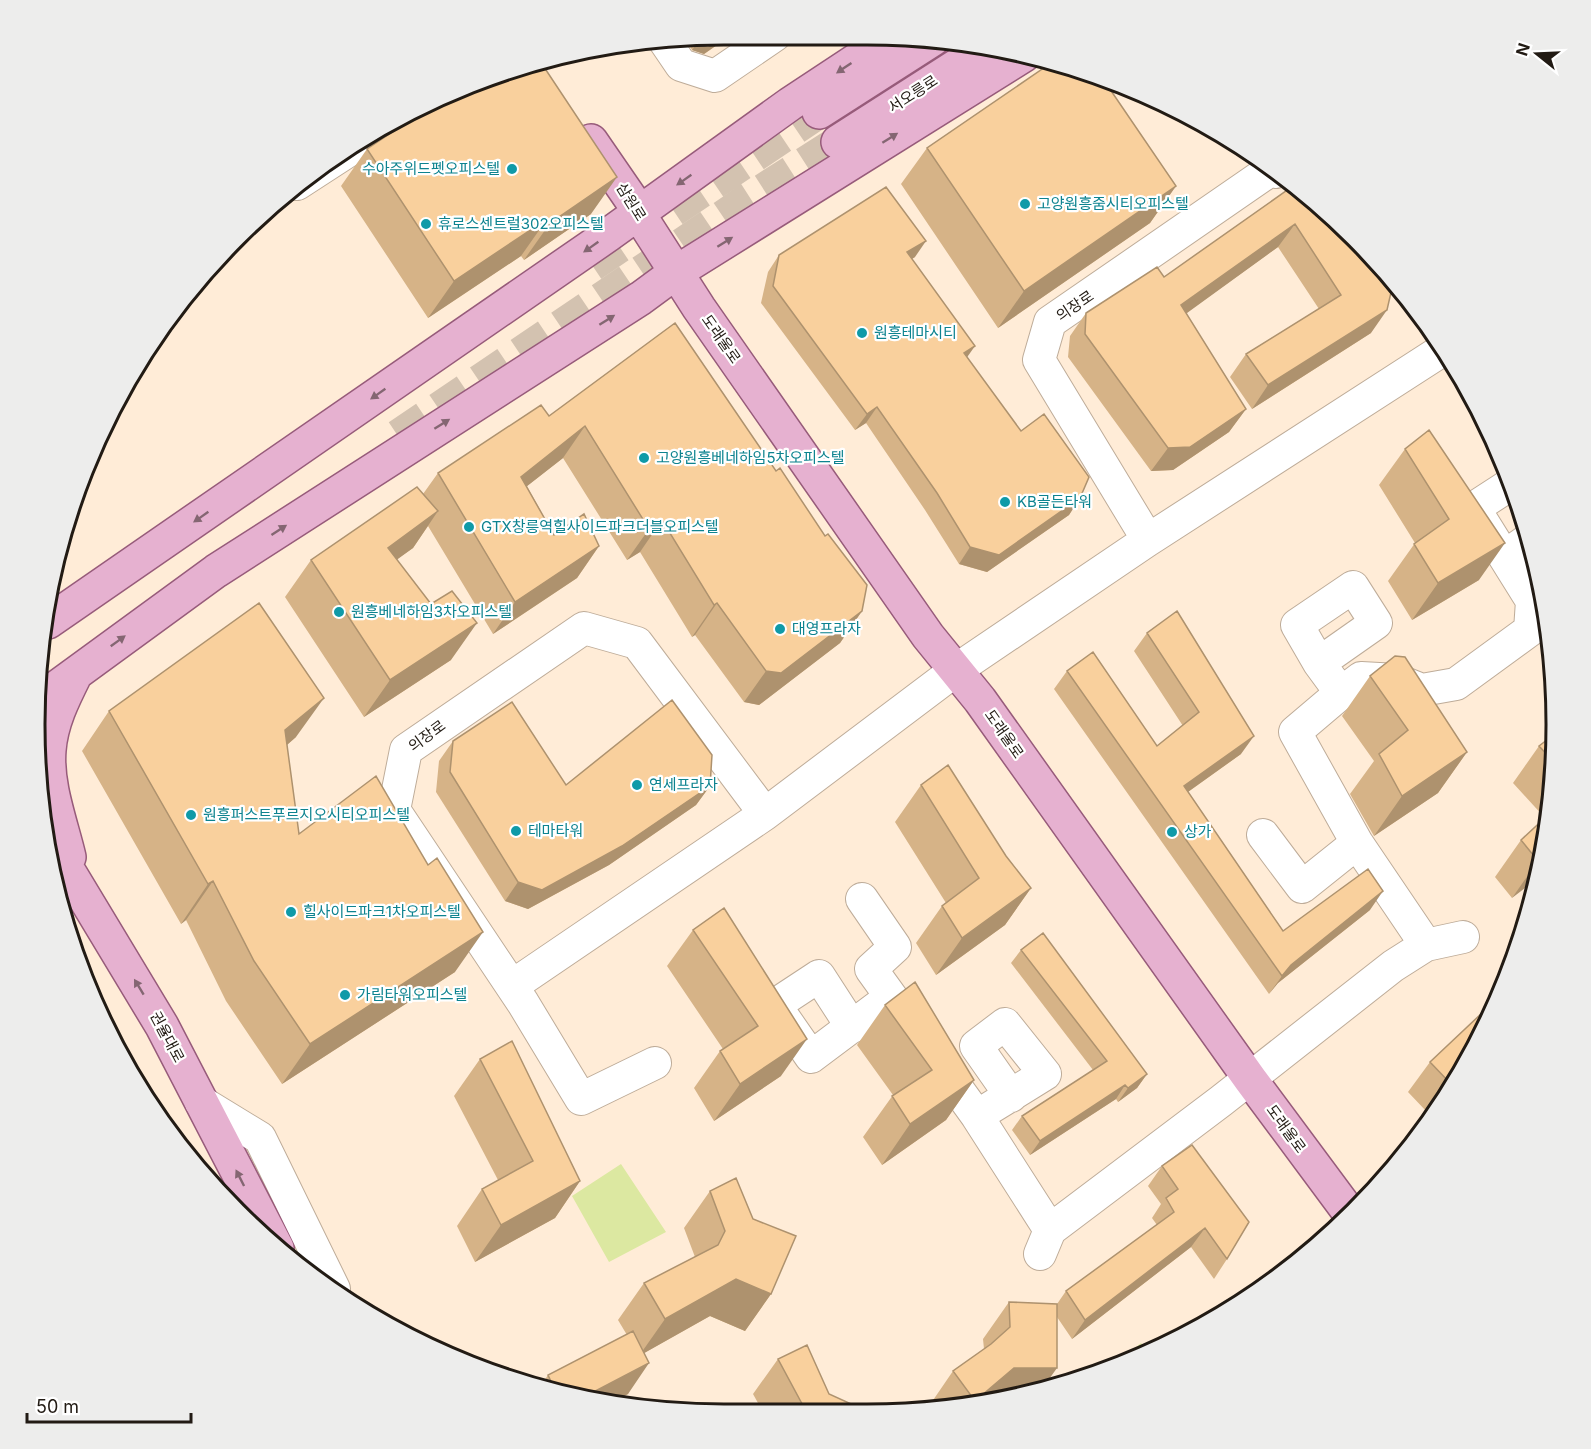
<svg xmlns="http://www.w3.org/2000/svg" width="1591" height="1449" viewBox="0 0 1591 1449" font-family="Inter,'Noto Sans KR',sans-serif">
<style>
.pitch{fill:#dce8a1}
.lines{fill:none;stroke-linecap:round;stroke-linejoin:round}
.major-tunnel{stroke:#d3c2b0;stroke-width:33;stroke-dasharray:33 16;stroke-linecap:butt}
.minor-casing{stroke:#beac99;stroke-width:34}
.major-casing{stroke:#975b7a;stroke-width:36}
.minor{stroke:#fff;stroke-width:32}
.major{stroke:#e6b1d0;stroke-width:33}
.wall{fill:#d6b387}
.shaded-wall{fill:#ae926e}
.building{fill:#f9d09d;stroke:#ae926e;stroke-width:1.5}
.oneway{fill:#846672}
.culture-dot{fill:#0f9aa8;stroke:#fff;stroke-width:2}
.labels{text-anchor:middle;stroke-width:4.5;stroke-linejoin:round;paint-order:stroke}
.street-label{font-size:15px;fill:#221b14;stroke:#fff}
.culture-label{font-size:15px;fill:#0d838f;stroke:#fff;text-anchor:start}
.rim{fill:none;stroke:#221b14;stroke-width:3}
</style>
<rect width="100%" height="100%" fill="#ffecd7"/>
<path class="pitch" d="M 621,1164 L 666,1232 L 609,1262 L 572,1196 Z
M 1141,1343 L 1148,1352 L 1131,1362 L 1112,1367 Z"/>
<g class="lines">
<path class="major-tunnel" d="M 592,265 L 819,112
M 398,436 L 749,199 L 838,142"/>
<defs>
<path id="minor" d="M 664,40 L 681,65 L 715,76 L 775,35
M 297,184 L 354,147
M 1148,540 L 1039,360 L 1050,322 L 1269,171 L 1276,172
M 1505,556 L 1528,540
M 1319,663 L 1376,623 L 1353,587 L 1297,625 L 1319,663 L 1341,693
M 1263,835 L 1302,887 L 1357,843
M 862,899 L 895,947 L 871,969 L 977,1116 L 1050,1230
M 1426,945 L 1357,843 L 1295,732 L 1341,693 L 1361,678 L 1397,680 L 1422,690 L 1456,684 L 1530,630 L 1532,601 L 1474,508 L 1511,484
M 512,986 L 765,814 L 956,670 L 1148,540 L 1444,349
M 852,1027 L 819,976 L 775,1005 L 811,1057 L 891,997
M 655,1063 L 581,1099 L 523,1003 L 394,810 L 406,750 L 584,628 L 637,643 L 765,814
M 201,1102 L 260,1138 L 334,1289
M 977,1116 L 1045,1074 L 1005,1024 L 976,1046 L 1011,1096
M 1040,1254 L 1050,1230 L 1221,1101 L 1393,966 L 1426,945 L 1463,937"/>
<path id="major" d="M 819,112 L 933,39
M 591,141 L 633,202 L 638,213 L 699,308 L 928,636 L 980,700 L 1250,1079 L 1351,1215
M 838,142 L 988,46
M 48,622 L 608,235 L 790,104 L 893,36
M 38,701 L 216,571 L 641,298 L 675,273 L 1024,55
M 45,832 L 162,1026 L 277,1248
M 69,857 C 61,823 46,785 49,750 C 51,723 63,699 75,675"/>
</defs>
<use href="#minor" class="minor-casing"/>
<use href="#major" class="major-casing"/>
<use href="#minor" class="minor"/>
<use href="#major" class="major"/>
</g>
<path class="wall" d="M 724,34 L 730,35 L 727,38 L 704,54 L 692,50 L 685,38 Z
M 927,148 L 1176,186 L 1150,223 L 998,328 L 901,184 Z
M 367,149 L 591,214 L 524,260 L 521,256 L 428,318 L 341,186 Z
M 1293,186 L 1371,333 L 1252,409 L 1230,377 L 1246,354 L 1319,309 L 1278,247 L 1186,313 L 1246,409 L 1229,432 L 1173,470 L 1151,471 L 1068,357 L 1070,336 L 1086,313 L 1164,277 Z
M 779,255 L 915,257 L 912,259 L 967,358 L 1021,431 L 1080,498 L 1069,515 L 987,572 L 959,564 L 925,510 L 866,423 L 855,430 L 761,303 L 768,272 Z
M 675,323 L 862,611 L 840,643 L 759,705 L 744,702 L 695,635 L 692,637 L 640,552 L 627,560 L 563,458 L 527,486 L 554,535 L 599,546 L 577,578 L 493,634 L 428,526 L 413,548 L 397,559 L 451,660 L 364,717 L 285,597 L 311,560 L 423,494 L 438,473 L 549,416 Z
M 1429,430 L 1479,580 L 1412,620 L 1388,581 L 1415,543 L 1379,485 L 1405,449 Z
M 1147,633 L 1241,754 L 1188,792 L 1283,931 L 1370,910 L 1278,983 L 1269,994 L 1054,689 L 1067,671 L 1157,746 L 1183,726 L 1134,651 Z
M 1370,676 L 1467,752 L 1438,793 L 1374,836 L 1350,794 L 1374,761 L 1342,716 Z
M 109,711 L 296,737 L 287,745 L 299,834 L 455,972 L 282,1084 L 226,1001 L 186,920 L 181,924 L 82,751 Z
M 1556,733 L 1543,859 L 1512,898 L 1495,877 L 1521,840 L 1545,818 L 1513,783 L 1539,746 Z
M 453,741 L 566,785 L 710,786 L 696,805 L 609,865 L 528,909 L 505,901 L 436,792 L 439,761 Z
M 921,785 L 1006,856 L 1031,888 L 1005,925 L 936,975 L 916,943 L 942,906 L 946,903 L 895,822 Z
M 724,908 L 781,1076 L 714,1121 L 694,1088 L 720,1051 L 723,1049 L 667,966 L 693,930 Z
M 1021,950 L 1147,1074 L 1137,1088 L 1118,1102 L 1116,1099 L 1030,1155 L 1012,1130 L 1022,1116 L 1093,1070 L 1011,963 Z
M 1500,996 L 1449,1091 L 1427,1112 L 1408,1092 L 1430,1062 Z
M 885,1005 L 974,1080 L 946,1120 L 882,1165 L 863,1137 L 893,1095 L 857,1045 Z
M 480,1059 L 580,1181 L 555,1218 L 475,1262 L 457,1226 L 482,1189 L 498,1180 L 454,1096 Z
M 1162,1166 L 1227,1259 L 1214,1279 L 1191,1247 L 1072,1339 L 1057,1317 L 1001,1401 L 927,1409 L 953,1371 L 984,1349 L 983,1339 L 1009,1302 L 1057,1304 L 1066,1291 L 1157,1225 L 1152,1218 L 1161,1204 L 1148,1186 Z
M 710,1191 L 753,1219 L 771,1294 L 745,1331 L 710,1316 L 644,1353 L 628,1394 L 610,1403 L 540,1387 L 548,1375 L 627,1335 L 618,1320 L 644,1283 L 695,1257 L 684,1228 Z
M 778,1359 L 829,1394 L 867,1414 L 763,1412 L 753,1394 Z"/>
<path class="shaded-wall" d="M 728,35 L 730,35 L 727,38 L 704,54 L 692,50 L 697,44 Z
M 617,177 L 591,214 L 524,260 L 550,223 Z
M 1176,186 L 1150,223 L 998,328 L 1024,291 Z
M 547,219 L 521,256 L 428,318 L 454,281 Z
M 1295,224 L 1278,247 L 1165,329 L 1181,305 Z
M 926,241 L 915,257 L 895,269 L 907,252 Z
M 1387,310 L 1371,333 L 1252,409 L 1268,385 Z
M 975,346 L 963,363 L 964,353 Z
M 877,407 L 866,423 L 855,430 L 867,414 Z
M 1246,409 L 1229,432 L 1173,470 L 1151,471 L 1168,448 Z
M 585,426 L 563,458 L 499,508 L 521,477 Z
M 1080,498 L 1069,515 L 987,572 L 959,564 L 970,547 Z
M 438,511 L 413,548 L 362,585 L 388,548 Z
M 662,520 L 640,552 L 627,560 L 649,529 Z
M 1505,543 L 1479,580 L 1412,620 L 1438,583 Z
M 599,546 L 577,578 L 493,634 L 515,602 Z
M 717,603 L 695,635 L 692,637 L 714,605 Z
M 862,611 L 840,643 L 759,705 L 744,702 L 766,671 Z
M 477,623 L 451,660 L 364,717 L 390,680 Z
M 324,698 L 296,737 L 258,770 L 285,730 Z
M 1254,736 L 1241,754 L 1171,804 L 1184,786 Z
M 1467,752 L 1438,793 L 1374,836 L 1402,796 Z
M 710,786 L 696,805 L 609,865 L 528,909 L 505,901 L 518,882 Z
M 1543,857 L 1537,879 L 1512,898 L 1538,861 Z
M 213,881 L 186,920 L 181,924 L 208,884 Z
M 1031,888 L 1005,925 L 936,975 L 962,938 Z
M 1383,891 L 1370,910 L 1278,983 L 1269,994 L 1282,976 L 1291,965 Z
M 483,932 L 455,972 L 282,1084 L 310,1044 Z
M 807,1039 L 781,1076 L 714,1121 L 740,1084 Z
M 1460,1071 L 1449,1091 L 1427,1112 L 1449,1082 Z
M 1147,1074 L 1137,1088 L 1118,1102 L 1128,1088 Z
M 974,1080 L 946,1120 L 882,1165 L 910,1124 Z
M 1125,1085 L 1116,1099 L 1030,1155 L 1040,1141 Z
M 580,1181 L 555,1218 L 475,1262 L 501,1225 Z
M 1205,1228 L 1191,1247 L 1072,1339 L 1085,1320 Z
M 736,1279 L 771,1294 L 745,1331 L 710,1316 L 639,1356 L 665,1319 Z
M 649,1363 L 628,1394 L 610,1403 L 584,1397 Z
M 1014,1368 L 1057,1368 L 1042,1389 L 1001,1401 L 973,1404 L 975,1401 Z"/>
<path class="building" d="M 728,35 L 708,48 L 697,44 L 692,38 Z
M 1051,63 L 1103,79 L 1176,186 L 1024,291 L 927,148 Z
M 542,64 L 617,177 L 550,223 L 547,219 L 454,281 L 367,149 L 445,97 Z
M 1293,186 L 1356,238 L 1392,288 L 1387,310 L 1268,385 L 1246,354 L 1341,295 L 1295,224 L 1181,305 L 1246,409 L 1190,447 L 1168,448 L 1085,334 L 1086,313 L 1157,267 L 1164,277 Z
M 886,187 L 926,241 L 907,252 L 975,346 L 964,353 L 1021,431 L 1044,414 L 1089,477 L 1080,498 L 999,555 L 970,547 L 937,493 L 877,407 L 867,414 L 773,286 L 779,255 Z
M 675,323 L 776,471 L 780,468 L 825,536 L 828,534 L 867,585 L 862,611 L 781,673 L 766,671 L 717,603 L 714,605 L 662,520 L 649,529 L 585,426 L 521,477 L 554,535 L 584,514 L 599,546 L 515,602 L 438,473 L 541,405 L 549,416 Z
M 1429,430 L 1505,543 L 1438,583 L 1414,544 L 1449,519 L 1405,449 Z
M 417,487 L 438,511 L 388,548 L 431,604 L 452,591 L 477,623 L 390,680 L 311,560 Z
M 259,603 L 324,698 L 285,730 L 299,834 L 376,776 L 428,865 L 437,858 L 483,932 L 310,1044 L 254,961 L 213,881 L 208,884 L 109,711 Z
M 1177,611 L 1254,736 L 1184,786 L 1283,931 L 1368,869 L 1383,891 L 1291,965 L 1282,976 L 1067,671 L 1093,652 L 1157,746 L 1199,712 L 1147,633 Z
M 1395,656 L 1405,657 L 1467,752 L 1402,796 L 1379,754 L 1408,730 L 1370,676 Z
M 672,700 L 712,755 L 710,786 L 622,846 L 542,890 L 518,882 L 450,772 L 453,741 L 512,702 L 566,785 Z
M 1556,733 L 1553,761 L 1539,746 Z
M 948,765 L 1006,856 L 1031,888 L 962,938 L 942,906 L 979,878 L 921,785 Z
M 1547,816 L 1543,857 L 1538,861 L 1521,840 Z
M 724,908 L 807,1039 L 740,1084 L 720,1051 L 758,1026 L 693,930 Z
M 1043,933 L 1147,1074 L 1128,1088 L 1125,1085 L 1040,1141 L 1022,1116 L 1107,1061 L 1021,950 Z
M 915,982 L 974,1080 L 910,1124 L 892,1096 L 932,1070 L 885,1005 Z
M 1500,996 L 1460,1071 L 1449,1082 L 1430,1062 Z
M 512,1041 L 580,1181 L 501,1225 L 482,1189 L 533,1161 L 480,1059 Z
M 1192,1145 L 1249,1222 L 1227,1259 L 1205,1228 L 1085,1320 L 1066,1291 L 1174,1212 L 1166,1198 L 1178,1189 L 1162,1166 Z
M 736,1178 L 753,1219 L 796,1236 L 771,1294 L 736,1279 L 665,1319 L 644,1283 L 718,1245 L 725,1231 L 710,1191 Z
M 1009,1302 L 1057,1304 L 1057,1368 L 1014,1368 L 975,1401 L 953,1371 L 991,1344 L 1010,1327 Z
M 633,1331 L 649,1363 L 584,1397 L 555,1390 L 548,1375 Z
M 807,1345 L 829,1394 L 873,1414 L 807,1413 L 778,1359 Z"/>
<defs><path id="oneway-solid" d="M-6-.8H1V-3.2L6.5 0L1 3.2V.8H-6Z" transform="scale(1.5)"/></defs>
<g class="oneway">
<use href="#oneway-solid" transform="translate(844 68) rotate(146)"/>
<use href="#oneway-solid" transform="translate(890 138) rotate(-32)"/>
<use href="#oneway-solid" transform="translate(684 180) rotate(145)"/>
<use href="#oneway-solid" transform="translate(725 242) rotate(-32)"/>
<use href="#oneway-solid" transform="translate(591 247) rotate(145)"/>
<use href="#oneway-solid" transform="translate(607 320) rotate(-32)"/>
<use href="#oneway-solid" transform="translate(378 394) rotate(145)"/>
<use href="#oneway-solid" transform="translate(442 424) rotate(-32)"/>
<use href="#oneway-solid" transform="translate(201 517) rotate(145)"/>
<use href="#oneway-solid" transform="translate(279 530) rotate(-33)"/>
<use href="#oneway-solid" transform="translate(118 641) rotate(-36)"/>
<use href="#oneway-solid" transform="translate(139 987) rotate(-121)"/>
<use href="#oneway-solid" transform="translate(240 1178) rotate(-117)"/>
</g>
<g class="culture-dot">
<circle cx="512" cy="169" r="6"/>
<circle cx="1025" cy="204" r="6"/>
<circle cx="426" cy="224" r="6"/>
<circle cx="862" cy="333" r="6"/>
<circle cx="644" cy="458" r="6"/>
<circle cx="1005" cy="502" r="6"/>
<circle cx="469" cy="527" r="6"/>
<circle cx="339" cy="612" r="6"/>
<circle cx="780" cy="629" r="6"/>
<circle cx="637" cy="785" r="6"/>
<circle cx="191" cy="815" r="6"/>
<circle cx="516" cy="831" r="6"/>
<circle cx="1172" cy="832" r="6"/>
<circle cx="291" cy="912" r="6"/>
<circle cx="345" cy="995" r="6"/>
</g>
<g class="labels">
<g class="street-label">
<text transform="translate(913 94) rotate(-33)" y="5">서오릉로</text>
<text transform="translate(631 202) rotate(58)" y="5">삼원로</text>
<text transform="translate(1075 306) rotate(-34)" y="5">의장로</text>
<text transform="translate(721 339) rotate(55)" y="5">도래울로</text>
<text transform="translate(1004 734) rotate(55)" y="5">도래울로</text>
<text transform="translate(427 736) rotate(-36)" y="5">의장로</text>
<text transform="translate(167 1037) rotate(62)" y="5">권율대로</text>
<text transform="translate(1286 1129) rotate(54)" y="5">도래울로</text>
</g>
<g class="culture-label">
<text x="500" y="174" text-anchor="end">수아주위드펫오피스텔</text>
<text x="1037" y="209">고양원흥줌시티오피스텔</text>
<text x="438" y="229">휴로스센트럴302오피스텔</text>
<text x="874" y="338">원흥테마시티</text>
<text x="656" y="463">고양원흥베네하임5차오피스텔</text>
<text x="1017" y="507">KB골든타워</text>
<text x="481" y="532">GTX창릉역힐사이드파크더블오피스텔</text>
<text x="351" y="617">원흥베네하임3차오피스텔</text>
<text x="792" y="634">대영프라자</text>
<text x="649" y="790">연세프라자</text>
<text x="203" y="820">원흥퍼스트푸르지오시티오피스텔</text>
<text x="528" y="836">테마타워</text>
<text x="1184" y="837">상가</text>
<text x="303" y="917">힐사이드파크1차오피스텔</text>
<text x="357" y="1000">가림타워오피스텔</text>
</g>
</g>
<path d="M0 0H1591V1449H0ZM724 45H867A679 679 0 0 1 1546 724V725A679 679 0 0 1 867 1404H724A679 679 0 0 1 45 725V724A679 679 0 0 1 724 45Z" fill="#ededec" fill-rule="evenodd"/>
<path class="rim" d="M724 45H867A679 679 0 0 1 1546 724V725A679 679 0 0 1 867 1404H724A679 679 0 0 1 45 725V724A679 679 0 0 1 724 45Z"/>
<g transform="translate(1537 54) rotate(288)" stroke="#ffffff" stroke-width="4.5" paint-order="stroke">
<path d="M0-4.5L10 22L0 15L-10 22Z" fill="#221b14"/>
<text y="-9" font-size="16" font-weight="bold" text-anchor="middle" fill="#221b14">N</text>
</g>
<path d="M27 1413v9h164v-9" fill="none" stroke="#221b14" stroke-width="3"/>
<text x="36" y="1413" font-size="18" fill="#221b14" stroke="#ffffff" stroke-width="4.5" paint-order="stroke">50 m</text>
</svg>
